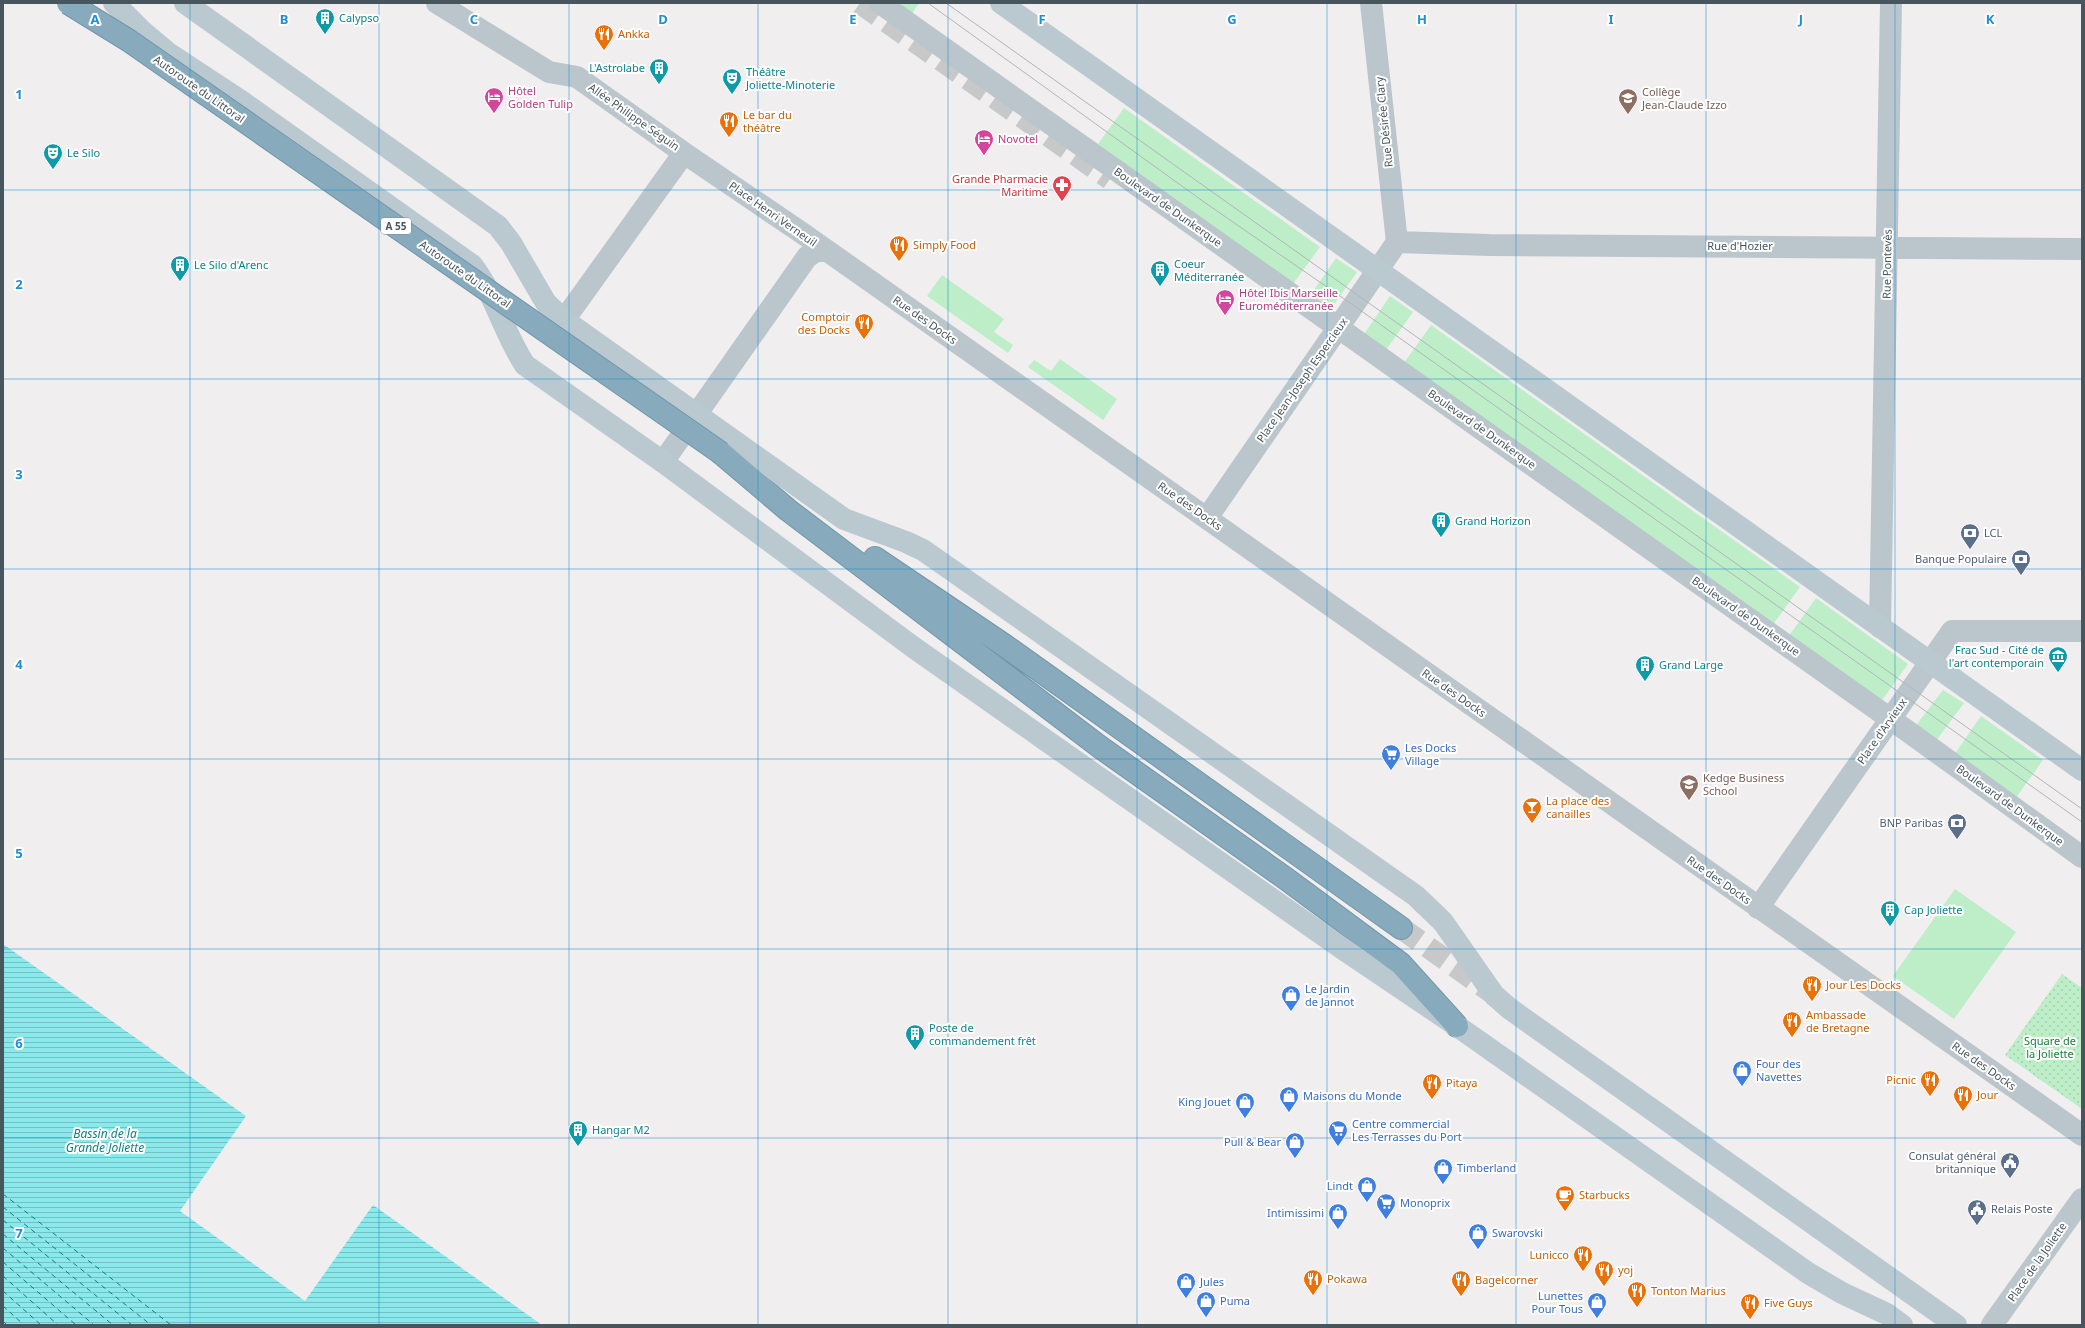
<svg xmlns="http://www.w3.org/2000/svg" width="2085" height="1328" viewBox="0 0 2085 1328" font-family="'Noto Sans',sans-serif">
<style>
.green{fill:#bdeec7}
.park{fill:url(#park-dots)}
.water{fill:url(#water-rules)}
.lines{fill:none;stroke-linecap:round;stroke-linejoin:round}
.ferry{stroke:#0f7f82;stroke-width:1;stroke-dasharray:5 4;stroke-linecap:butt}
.highway-tunnel{stroke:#c6c8ca;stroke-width:22;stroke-dasharray:22 11;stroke-linecap:butt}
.highway-casing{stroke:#7296a9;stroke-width:24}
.street{stroke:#bac6cb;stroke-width:22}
.secondary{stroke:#bac9d0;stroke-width:22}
.highway{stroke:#87abbd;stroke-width:22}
.tram{stroke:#b1b5b9;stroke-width:1}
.highway-bridge-casing{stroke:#7296a9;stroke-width:24;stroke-linecap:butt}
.highway-bridge{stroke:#87abbd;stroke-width:22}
.grid{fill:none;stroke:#1f8ed2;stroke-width:1;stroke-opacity:0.55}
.labels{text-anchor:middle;stroke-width:4;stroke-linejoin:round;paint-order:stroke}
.shield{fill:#fff;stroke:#7e898d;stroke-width:1}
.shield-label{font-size:10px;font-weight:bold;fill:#47565c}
.culture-label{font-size:11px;fill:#0d838f;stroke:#fff;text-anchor:start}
.food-label{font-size:11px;fill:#c56008;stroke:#fff;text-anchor:start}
.street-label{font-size:11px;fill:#47565c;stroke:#fff}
.hotel-label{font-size:11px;fill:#b23c85;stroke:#fff;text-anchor:start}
.education-label{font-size:11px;fill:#785e54;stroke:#fff;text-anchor:start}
.health-label{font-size:11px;fill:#be3a42;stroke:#fff;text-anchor:end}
.service-label{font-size:11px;fill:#4e5e75;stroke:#fff;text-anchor:end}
.shop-label{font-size:11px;fill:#366cbe;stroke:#fff;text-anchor:start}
.park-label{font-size:11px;fill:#187d38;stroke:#fff}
.water-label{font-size:12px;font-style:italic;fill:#0f7f82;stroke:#fff}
.grid-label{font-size:13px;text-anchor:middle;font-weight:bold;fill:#1f8ed2;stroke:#fff;stroke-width:4;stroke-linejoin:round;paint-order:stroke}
</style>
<defs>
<pattern id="park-dots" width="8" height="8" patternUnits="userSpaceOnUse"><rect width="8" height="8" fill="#bdeec7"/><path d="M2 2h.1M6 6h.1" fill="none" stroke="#a4cead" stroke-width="1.8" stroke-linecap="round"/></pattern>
<pattern id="water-rules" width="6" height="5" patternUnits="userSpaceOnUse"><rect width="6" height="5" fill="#8be9eb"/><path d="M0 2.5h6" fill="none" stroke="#73c0c2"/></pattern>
</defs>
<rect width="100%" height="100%" fill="#f1eeef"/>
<path class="green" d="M 895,3 L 919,3 L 911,15 Z
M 1124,108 L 1320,247 L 1293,284 L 1098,144 Z
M 1336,258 L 1357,272 L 1330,310 L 1310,296 Z
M 942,275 L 1004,319 L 994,332 L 1013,345 L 1008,353 L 927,296 Z
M 1390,296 L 1413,312 L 1386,350 L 1364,334 Z
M 1431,325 L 1800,587 L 1772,626 L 1404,363 Z
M 1060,359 L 1117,399 L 1103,420 L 1028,367 L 1034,360 L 1051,371 Z
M 1816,598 L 1908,664 L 1880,703 L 1788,637 Z
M 1943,690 L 1964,703 L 1936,741 L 1917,728 L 1917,724 Z
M 1981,716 L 2043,760 L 2015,799 L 1954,755 Z
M 1955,889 L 2016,932 L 1954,1019 L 1893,976 Z"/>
<path class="park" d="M 2062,974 L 2082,988 L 2082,1109 L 2005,1055 Z"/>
<path class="water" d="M 3,944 L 246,1116 L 180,1211 L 305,1301 L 373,1205 L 542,1325 L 3,1325 Z"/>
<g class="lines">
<path class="ferry" d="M 3,1194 L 171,1325
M 3,1207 L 151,1325
M 3,1220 L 132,1325
M 3,1234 L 113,1325
M 3,1248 L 94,1325
M 3,1262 L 76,1325
M 3,1276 L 58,1325
M 3,1291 L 41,1325
M 3,1306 L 24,1325
M 3,1321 L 7,1325"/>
<path class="highway-tunnel" d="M 860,3 L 1110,179
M 1401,928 L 1491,992"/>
<defs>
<path id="highway" d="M 721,453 L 788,510 L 1100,747 L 1285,878 L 1401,964 L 1457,1026
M 875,558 L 1004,645 L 1401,928"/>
</defs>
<use href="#highway" class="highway-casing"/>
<path class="street" d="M 437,3 L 549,72 L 577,77 L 684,153
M 880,3 L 1906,730 L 2082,857
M 1371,3 L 1397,242
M 1397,242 L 1489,245 L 2082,249
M 564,320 L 684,153 L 802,233 L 2082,1135
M 663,462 L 807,257 L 816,251 L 826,251
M 1207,518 L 1397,242
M 1880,627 L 1891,3
M 1758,908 L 1952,631 L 2082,631
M 1992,1325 L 2082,1199"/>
<path class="secondary" d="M 114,3 L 143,32 L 168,53 L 241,101 L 472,265 C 496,296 504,334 525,365 L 663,462 L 913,647 L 1343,949 L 1457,1026 L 1808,1273 L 1842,1293 L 1887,1314 L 1902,1325
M 185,3 L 498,226 L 511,243 L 546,303 L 564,320 L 844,519 L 906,542 L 923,550 L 1416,896 L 1443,922 L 1494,995 L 1510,1009 L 1956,1325
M 1001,3 L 2082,770"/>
<use href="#highway" class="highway"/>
<path class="tram" d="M 928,3 L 1204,202 L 1353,305 L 2082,822
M 946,3 L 2082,809"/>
<defs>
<path id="highway-bridge" d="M 68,3 L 128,40 L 721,453"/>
</defs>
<use href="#highway-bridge" class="highway-bridge-casing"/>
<use href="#highway-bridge" class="highway-bridge"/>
</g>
<path class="grid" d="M 190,3 L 190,1325M 379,3 L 379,1325M 569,3 L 569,1325M 758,3 L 758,1325M 948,3 L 948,1325M 1137,3 L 1137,1325M 1327,3 L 1327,1325M 1516,3 L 1516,1325M 1706,3 L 1706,1325M 1895,3 L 1895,1325M 3,190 L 2082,190M 3,379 L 2082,379M 3,569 L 2082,569M 3,759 L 2082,759M 3,949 L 2082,949M 3,1138 L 2082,1138"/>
<defs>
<symbol id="building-pin" viewBox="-11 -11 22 30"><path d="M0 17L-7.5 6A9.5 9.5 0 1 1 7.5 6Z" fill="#0f9aa8" stroke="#fff"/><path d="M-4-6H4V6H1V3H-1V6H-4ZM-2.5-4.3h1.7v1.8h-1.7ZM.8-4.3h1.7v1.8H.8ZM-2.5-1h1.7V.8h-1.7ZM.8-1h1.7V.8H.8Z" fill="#fff"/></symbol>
<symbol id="restaurant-pin" viewBox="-11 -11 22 30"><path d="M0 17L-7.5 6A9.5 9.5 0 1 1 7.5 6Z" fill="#e8710a" stroke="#fff"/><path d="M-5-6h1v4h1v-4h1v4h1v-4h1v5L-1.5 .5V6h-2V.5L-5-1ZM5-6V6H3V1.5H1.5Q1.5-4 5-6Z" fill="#fff"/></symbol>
<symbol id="theatre-pin" viewBox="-11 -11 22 30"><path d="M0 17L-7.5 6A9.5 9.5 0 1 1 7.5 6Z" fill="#0f9aa8" stroke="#fff"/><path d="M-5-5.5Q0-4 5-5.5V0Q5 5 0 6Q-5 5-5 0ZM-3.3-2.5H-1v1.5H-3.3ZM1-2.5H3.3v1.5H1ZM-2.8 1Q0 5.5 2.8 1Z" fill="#fff"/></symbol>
<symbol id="hotel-pin" viewBox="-11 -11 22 30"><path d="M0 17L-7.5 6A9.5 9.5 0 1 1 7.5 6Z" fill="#d1479c" stroke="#fff"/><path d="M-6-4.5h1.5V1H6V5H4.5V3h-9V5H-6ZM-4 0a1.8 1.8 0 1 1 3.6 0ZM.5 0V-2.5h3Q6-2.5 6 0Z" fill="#fff"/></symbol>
<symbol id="school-pin" viewBox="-11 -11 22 30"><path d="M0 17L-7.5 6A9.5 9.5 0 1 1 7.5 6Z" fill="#8d6e63" stroke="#fff"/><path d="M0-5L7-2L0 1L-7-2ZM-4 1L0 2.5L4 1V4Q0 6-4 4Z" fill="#fff"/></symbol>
<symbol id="pharmacy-pin" viewBox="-11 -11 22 30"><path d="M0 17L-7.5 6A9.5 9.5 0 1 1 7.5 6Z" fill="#e0444e" stroke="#fff"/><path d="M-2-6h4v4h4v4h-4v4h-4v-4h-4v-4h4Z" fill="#fff"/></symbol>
<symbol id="bank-pin" viewBox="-11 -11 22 30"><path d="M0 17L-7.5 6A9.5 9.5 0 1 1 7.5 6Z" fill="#5c6f8a" stroke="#fff"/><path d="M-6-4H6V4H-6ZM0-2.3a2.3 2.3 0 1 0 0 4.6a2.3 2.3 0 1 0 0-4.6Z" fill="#fff"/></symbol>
<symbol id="museum-pin" viewBox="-11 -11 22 30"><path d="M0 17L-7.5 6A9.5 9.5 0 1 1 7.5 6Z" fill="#0f9aa8" stroke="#fff"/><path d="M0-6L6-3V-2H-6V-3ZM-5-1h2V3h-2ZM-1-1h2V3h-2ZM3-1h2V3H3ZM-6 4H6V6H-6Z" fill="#fff"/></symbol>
<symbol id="supermarket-pin" viewBox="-11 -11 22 30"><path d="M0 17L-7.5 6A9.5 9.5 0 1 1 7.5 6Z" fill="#3f7fe0" stroke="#fff"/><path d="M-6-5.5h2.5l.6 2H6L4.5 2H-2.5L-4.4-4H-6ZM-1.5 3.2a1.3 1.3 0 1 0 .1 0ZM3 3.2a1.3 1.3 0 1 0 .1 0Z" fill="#fff"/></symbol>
<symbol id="bar-pin" viewBox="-11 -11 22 30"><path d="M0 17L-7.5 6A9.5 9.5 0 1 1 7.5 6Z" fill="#e8710a" stroke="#fff"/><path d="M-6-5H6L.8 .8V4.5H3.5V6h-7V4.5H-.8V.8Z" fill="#fff"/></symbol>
<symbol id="shop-pin" viewBox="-11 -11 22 30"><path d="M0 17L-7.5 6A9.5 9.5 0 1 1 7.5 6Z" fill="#3f7fe0" stroke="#fff"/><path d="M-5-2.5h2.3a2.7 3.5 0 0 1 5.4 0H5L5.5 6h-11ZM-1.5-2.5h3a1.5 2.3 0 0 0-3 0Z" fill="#fff"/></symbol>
<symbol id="civic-pin" viewBox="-11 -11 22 30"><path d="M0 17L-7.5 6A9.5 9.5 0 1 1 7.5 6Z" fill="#5c6f8a" stroke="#fff"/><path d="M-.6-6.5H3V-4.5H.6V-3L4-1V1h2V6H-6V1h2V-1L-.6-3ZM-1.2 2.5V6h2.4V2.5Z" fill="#fff"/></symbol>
<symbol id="cafe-pin" viewBox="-11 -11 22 30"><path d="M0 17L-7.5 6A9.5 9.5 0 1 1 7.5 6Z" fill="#e8710a" stroke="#fff"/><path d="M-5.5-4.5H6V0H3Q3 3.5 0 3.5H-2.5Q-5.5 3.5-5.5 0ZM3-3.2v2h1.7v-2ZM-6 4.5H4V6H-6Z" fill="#fff"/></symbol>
</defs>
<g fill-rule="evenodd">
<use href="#building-pin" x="314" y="7" width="22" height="30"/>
<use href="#restaurant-pin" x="593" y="23" width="22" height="30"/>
<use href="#building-pin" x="648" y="57" width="22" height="30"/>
<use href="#theatre-pin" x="721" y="67" width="22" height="30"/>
<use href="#hotel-pin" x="483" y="86" width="22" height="30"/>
<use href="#school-pin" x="1617" y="87" width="22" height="30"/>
<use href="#restaurant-pin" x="718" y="110" width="22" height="30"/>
<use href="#hotel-pin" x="973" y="128" width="22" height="30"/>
<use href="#theatre-pin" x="42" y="142" width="22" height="30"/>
<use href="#pharmacy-pin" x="1051" y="174" width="22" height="30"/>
<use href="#restaurant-pin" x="888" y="234" width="22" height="30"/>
<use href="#building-pin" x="169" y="254" width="22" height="30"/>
<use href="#building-pin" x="1149" y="259" width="22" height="30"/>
<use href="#hotel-pin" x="1214" y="288" width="22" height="30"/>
<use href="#restaurant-pin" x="853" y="312" width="22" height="30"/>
<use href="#building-pin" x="1430" y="510" width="22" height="30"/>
<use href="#bank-pin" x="1959" y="522" width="22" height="30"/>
<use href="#bank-pin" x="2010" y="548" width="22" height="30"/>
<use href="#museum-pin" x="2047" y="645" width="22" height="30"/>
<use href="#building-pin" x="1634" y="654" width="22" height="30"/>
<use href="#supermarket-pin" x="1380" y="743" width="22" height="30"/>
<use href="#school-pin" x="1678" y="773" width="22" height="30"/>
<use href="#bar-pin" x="1521" y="796" width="22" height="30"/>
<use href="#bank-pin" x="1946" y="812" width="22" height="30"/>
<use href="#building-pin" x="1879" y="899" width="22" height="30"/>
<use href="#restaurant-pin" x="1801" y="974" width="22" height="30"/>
<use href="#shop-pin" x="1280" y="984" width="22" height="30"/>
<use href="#restaurant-pin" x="1781" y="1010" width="22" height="30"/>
<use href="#building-pin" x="904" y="1023" width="22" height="30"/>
<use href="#shop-pin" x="1731" y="1059" width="22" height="30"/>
<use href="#restaurant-pin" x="1919" y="1069" width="22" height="30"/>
<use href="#restaurant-pin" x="1421" y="1072" width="22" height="30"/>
<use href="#restaurant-pin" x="1952" y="1084" width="22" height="30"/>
<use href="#shop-pin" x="1278" y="1085" width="22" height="30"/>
<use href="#shop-pin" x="1234" y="1091" width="22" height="30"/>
<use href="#building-pin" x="567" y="1119" width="22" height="30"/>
<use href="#supermarket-pin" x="1327" y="1119" width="22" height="30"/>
<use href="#shop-pin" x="1284" y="1131" width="22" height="30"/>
<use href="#civic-pin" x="1999" y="1151" width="22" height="30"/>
<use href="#shop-pin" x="1432" y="1157" width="22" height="30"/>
<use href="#shop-pin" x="1356" y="1175" width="22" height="30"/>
<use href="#cafe-pin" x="1554" y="1184" width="22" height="30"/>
<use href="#supermarket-pin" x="1375" y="1192" width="22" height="30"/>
<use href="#civic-pin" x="1966" y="1198" width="22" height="30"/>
<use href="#shop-pin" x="1327" y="1202" width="22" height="30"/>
<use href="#shop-pin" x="1467" y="1222" width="22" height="30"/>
<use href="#restaurant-pin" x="1572" y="1244" width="22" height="30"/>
<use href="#restaurant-pin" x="1593" y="1259" width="22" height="30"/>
<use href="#restaurant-pin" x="1302" y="1268" width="22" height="30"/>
<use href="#restaurant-pin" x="1450" y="1269" width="22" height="30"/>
<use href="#shop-pin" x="1175" y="1271" width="22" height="30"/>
<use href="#restaurant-pin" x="1626" y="1280" width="22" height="30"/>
<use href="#shop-pin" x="1195" y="1290" width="22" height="30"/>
<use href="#shop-pin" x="1586" y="1291" width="22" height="30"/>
<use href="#restaurant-pin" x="1739" y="1292" width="22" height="30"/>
</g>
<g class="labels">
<rect class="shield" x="381" y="218" width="30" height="16" rx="3"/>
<g class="shield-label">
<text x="396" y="230">A 55</text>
</g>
<g class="culture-label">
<text x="339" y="22">Calypso</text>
<text x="645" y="72" text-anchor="end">L'Astrolabe</text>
<text x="746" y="76">Théâtre<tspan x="746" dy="13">Joliette-Minoterie</tspan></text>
<text x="67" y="157">Le Silo</text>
<text x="1174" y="268">Coeur<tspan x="1174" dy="13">Méditerranée</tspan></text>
<text x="194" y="269">Le Silo d'Arenc</text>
<text x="1455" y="525">Grand Horizon</text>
<text x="2044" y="654" text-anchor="end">Frac Sud - Cité de<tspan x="2044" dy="13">l'art contemporain</tspan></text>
<text x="1659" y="669">Grand Large</text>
<text x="1904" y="914">Cap Joliette</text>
<text x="929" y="1032">Poste de<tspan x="929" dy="13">commandement frêt</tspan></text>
<text x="592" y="1134">Hangar M2</text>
</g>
<g class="food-label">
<text x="618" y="38">Ankka</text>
<text x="743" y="119">Le bar du<tspan x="743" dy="13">théâtre</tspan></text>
<text x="913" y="249">Simply Food</text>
<text x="850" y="321" text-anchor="end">Comptoir<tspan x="850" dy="13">des Docks</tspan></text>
<text x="1546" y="805">La place des<tspan x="1546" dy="13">canailles</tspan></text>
<text x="1826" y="989">Jour Les Docks</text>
<text x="1806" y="1019">Ambassade<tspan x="1806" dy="13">de Bretagne</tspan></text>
<text x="1916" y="1084" text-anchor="end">Picnic</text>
<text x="1446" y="1087">Pitaya</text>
<text x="1977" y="1099">Jour</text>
<text x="1579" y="1199">Starbucks</text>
<text x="1569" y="1259" text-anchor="end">Lunicco</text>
<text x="1618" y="1274">yoj</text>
<text x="1327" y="1283">Pokawa</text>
<text x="1475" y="1284">Bagelcorner</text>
<text x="1651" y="1295">Tonton Marius</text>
<text x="1764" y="1307">Five Guys</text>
</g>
<g class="street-label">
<text transform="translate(199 89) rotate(35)" y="4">Autoroute du Littoral</text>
<text transform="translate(634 117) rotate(35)" y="4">Allée Philippe Séguin</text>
<text transform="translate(1384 122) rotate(-96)" y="4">Rue Désirée Clary</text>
<text transform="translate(1168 207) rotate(35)" y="4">Boulevard de Dunkerque</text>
<text transform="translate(773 214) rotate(35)" y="4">Place Henri Verneuil</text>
<text x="1740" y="250">Rue d'Hozier</text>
<text transform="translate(1887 264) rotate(-89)" y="4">Rue Pontevès</text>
<text transform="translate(465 274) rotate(35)" y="4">Autoroute du Littoral</text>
<text transform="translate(925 320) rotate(35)" y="4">Rue des Docks</text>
<text transform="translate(1302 380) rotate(-55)" y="4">Place Jean-Joseph Espercieux</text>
<text transform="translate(1482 429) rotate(35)" y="4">Boulevard de Dunkerque</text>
<text transform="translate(1190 506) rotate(35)" y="4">Rue des Docks</text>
<text transform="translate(1746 616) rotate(35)" y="4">Boulevard de Dunkerque</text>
<text transform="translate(1454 693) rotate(35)" y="4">Rue des Docks</text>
<text transform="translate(1882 731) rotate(-55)" y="4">Place d'Arvieux</text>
<text transform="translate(2010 805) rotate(36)" y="4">Boulevard de Dunkerque</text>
<text transform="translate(1719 880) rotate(35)" y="4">Rue des Docks</text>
<text transform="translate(1984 1066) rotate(35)" y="4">Rue des Docks</text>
<text transform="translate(2037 1262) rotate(-55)" y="4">Place de la Joliette</text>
</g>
<g class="hotel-label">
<text x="508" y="95">Hôtel<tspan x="508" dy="13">Golden Tulip</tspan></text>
<text x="998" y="143">Novotel</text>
<text x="1239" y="297">Hôtel Ibis Marseille<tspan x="1239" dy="13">Euroméditerranée</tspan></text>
</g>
<g class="education-label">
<text x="1642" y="96">Collège<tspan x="1642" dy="13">Jean-Claude Izzo</tspan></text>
<text x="1703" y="782">Kedge Business<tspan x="1703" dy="13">School</tspan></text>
</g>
<g class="health-label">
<text x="1048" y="183">Grande Pharmacie<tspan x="1048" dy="13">Maritime</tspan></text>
</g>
<g class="service-label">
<text x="1984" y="537" text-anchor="start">LCL</text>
<text x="2007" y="563">Banque Populaire</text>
<text x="1943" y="827">BNP Paribas</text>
<text x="1996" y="1160">Consulat général<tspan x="1996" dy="13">britannique</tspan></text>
<text x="1991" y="1213" text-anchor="start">Relais Poste</text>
</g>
<g class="shop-label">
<text x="1405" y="752">Les Docks<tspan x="1405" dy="13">Village</tspan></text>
<text x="1305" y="993">Le Jardin<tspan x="1305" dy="13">de Jannot</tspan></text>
<text x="1756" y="1068">Four des<tspan x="1756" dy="13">Navettes</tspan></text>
<text x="1303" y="1100">Maisons du Monde</text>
<text x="1231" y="1106" text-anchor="end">King Jouet</text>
<text x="1352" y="1128">Centre commercial<tspan x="1352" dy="13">Les Terrasses du Port</tspan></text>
<text x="1281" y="1146" text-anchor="end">Pull &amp; Bear</text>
<text x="1457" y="1172">Timberland</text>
<text x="1353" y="1190" text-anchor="end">Lindt</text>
<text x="1400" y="1207">Monoprix</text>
<text x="1324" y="1217" text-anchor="end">Intimissimi</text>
<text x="1492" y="1237">Swarovski</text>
<text x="1200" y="1286">Jules</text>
<text x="1583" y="1300" text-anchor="end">Lunettes<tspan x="1583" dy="13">Pour Tous</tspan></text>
<text x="1220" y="1305">Puma</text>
</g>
<g class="park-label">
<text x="2050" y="1045">Square de<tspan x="2050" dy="13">la Joliette</tspan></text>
</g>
<g class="water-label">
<text x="105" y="1138">Bassin de la<tspan x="105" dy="14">Grande Joliette</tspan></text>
</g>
</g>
<g class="grid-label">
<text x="95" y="24">A</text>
<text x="284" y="24">B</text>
<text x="474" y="24">C</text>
<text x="663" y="24">D</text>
<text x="853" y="24">E</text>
<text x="1042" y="24">F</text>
<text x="1232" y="24">G</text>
<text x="1422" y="24">H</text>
<text x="1611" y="24">I</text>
<text x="1801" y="24">J</text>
<text x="1990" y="24">K</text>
<text x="19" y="99">1</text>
<text x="19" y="289">2</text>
<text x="19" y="479">3</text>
<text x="19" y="669">4</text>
<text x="19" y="858">5</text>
<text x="19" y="1048">6</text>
<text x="19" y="1238">7</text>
</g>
<rect width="2085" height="1328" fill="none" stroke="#47565c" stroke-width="8"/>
</svg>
